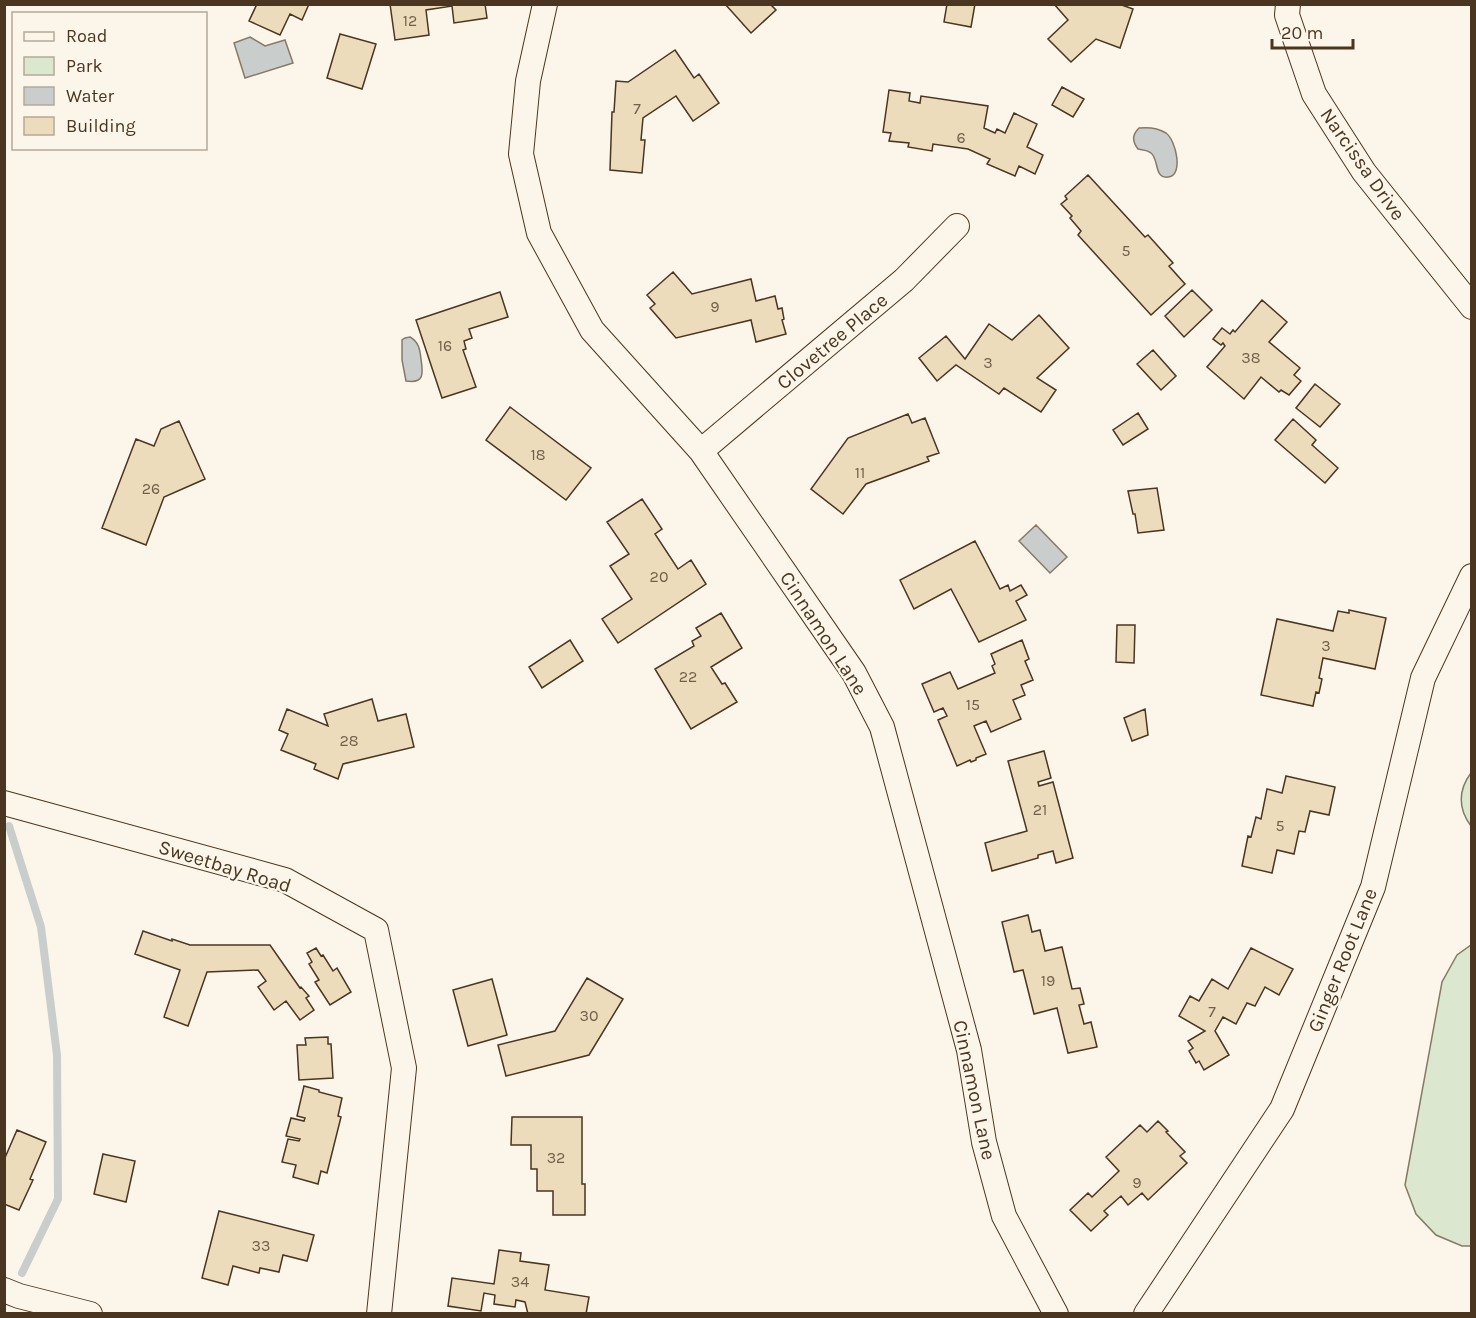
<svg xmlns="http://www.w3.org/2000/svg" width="1476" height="1318" viewBox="0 0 1476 1318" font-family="Karla,sans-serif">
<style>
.green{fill:#dce7d0;stroke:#887966;stroke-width:1.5}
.water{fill:#c9cecd;stroke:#887966;stroke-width:1.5}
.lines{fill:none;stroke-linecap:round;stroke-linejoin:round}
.stream{stroke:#c9cecd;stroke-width:8}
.building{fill:#ecdcbc;stroke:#4a3520;stroke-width:1.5}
.street-casing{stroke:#4a3520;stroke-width:26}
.street{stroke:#fbf6e9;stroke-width:24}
.labels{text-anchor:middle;stroke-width:4.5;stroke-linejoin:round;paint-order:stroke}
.number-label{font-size:16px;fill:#725f47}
.street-label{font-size:20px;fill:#4a3520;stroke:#fbf6e9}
</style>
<rect width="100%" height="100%" fill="#fbf6e9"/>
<path class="green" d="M 1471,773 L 1471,826 C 1458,809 1458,790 1471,773 Z
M 1471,945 L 1472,1246 L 1462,1246 L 1436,1235 L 1416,1214 L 1405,1185 L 1442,982 L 1457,955 Z"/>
<path class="water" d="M 250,37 L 265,46 L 285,40 L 293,63 L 245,78 L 234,43 Z
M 1139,128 C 1148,127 1158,128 1166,133 C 1176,140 1184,176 1168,177 C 1154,179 1159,159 1151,153 C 1148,150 1142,150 1138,149 C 1132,141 1132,135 1139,128 Z
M 410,337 C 419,342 420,350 421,359 C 423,373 425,384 406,381 L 402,360 L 402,340 L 405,338 Z
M 1036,525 L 1067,557 L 1050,573 L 1019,541 Z"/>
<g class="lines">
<path class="stream" d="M 9,826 L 41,927 L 57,1055 L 58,1199 L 22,1273"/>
</g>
<path class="building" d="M 257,4 L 309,4 L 302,20 L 290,14 L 280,35 L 249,21 Z
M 390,4 L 485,4 L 487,18 L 454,23 L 452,6 L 426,10 L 429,35 L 395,40 Z
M 725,4 L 770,4 L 776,10 L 751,33 Z
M 947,4 L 975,4 L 971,27 L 944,22 Z
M 1054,4 L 1119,4 L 1133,9 L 1120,48 L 1096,39 L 1071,62 L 1048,39 L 1068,20 Z
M 340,34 L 376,44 L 362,89 L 327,78 Z
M 675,50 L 694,78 L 699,74 L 719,103 L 693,121 L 676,96 L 643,118 L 641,140 L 645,140 L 642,173 L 610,170 L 612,112 L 614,112 L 616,81 L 628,82 Z
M 1062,87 L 1084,99 L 1073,117 L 1052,105 Z
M 889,90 L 910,93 L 909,101 L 920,103 L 921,96 L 988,106 L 984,128 L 995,133 L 997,129 L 1005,133 L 1014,113 L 1037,124 L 1027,147 L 1043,155 L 1035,174 L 1019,166 L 1015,176 L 987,164 L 990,159 L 968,149 L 933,144 L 932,151 L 908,147 L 909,143 L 889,141 L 891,133 L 883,132 Z
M 1088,175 L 1145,237 L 1148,235 L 1173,263 L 1169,266 L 1185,284 L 1151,315 L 1078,235 L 1081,231 L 1070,218 L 1072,216 L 1061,204 L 1067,199 L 1065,196 Z
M 673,272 L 692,294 L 751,279 L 756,301 L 775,296 L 778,309 L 782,308 L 784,319 L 782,320 L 786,334 L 756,342 L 751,320 L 676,338 L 650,308 L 655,304 L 647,295 Z
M 1192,290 L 1212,310 L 1184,337 L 1165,316 Z
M 500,292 L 508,317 L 469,329 L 472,338 L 464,341 L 466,349 L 463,350 L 476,387 L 442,398 L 416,320 Z
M 1262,300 L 1287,322 L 1269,342 L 1300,368 L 1294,375 L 1301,381 L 1289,395 L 1281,390 L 1279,392 L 1261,377 L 1244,399 L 1207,367 L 1225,346 L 1223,343 L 1221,345 L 1213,339 L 1222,328 L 1230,334 L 1233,330 L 1235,332 Z
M 1039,315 L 1069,348 L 1037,378 L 1056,390 L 1041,412 L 1004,388 L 999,394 L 956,365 L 937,381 L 919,358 L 946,336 L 965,359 L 989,324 L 1012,340 Z
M 1153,350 L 1176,376 L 1161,390 L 1137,364 Z
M 1315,384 L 1340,404 L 1320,427 L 1296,408 Z
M 510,407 L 591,468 L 566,500 L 486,440 Z
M 1138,413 L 1148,429 L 1123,445 L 1113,430 Z
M 908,414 L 912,423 L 925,418 L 939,453 L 927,457 L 929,461 L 866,484 L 843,514 L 811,489 L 848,438 Z
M 1293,419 L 1316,440 L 1312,445 L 1338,468 L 1325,483 L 1275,440 Z
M 179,421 L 205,479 L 164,497 L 146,545 L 102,528 L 136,439 L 154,446 L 161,429 Z
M 1157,488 L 1164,530 L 1138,533 L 1135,514 L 1133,514 L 1128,491 Z
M 642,499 L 662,529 L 655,534 L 678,569 L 691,560 L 706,584 L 618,643 L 602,619 L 632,599 L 610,566 L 629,554 L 607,522 Z
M 975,541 L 1000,589 L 1008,585 L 1010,591 L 1021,585 L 1027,595 L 1016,601 L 1026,620 L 979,642 L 951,589 L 914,609 L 900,580 Z
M 1349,610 L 1386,618 L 1375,669 L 1323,658 L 1319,678 L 1322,679 L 1319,693 L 1316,692 L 1313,706 L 1261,695 L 1277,619 L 1333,631 L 1338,611 L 1349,613 Z
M 721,613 L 742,648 L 711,667 L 722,684 L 725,683 L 737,702 L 691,729 L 655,669 L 694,646 L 692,641 L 701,636 L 696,628 Z
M 1117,625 L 1135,625 L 1134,663 L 1116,662 Z
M 570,640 L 583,661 L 542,688 L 529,667 Z
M 1022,640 L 1029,659 L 1025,661 L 1033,680 L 1021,685 L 1025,695 L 1013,700 L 1021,719 L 991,732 L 986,721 L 974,726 L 986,754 L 976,758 L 976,760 L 971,762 L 970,760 L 957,766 L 938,720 L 947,716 L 943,708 L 934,712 L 922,684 L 950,672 L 958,689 L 995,673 L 992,666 L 995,664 L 991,654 Z
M 372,699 L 378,721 L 406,714 L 414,747 L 343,764 L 338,779 L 314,769 L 316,764 L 281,750 L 288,734 L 279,730 L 287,709 L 328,726 L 324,714 Z
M 1145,709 L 1148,735 L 1132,741 L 1124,718 Z
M 1044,751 L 1051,778 L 1038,782 L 1039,786 L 1053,782 L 1073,858 L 1056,863 L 1053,851 L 1038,855 L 1038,858 L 992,871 L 985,843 L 1027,831 L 1008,761 Z
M 1286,776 L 1335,787 L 1329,815 L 1310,811 L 1305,832 L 1299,831 L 1294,854 L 1277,850 L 1272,873 L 1242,866 L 1248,836 L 1251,837 L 1256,817 L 1261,819 L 1267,789 L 1282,793 Z
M 1028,915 L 1032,932 L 1040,930 L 1045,951 L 1062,947 L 1072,989 L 1080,988 L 1084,1004 L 1079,1005 L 1084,1024 L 1091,1022 L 1097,1047 L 1068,1053 L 1057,1008 L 1034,1014 L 1023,970 L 1014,972 L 1002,922 Z
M 143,931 L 172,941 L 172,939 L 190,945 L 270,945 L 300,988 L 301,987 L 309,996 L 306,998 L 314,1010 L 300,1020 L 286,1001 L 274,1010 L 258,987 L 266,981 L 258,970 L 207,972 L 188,1026 L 164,1017 L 180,970 L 135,954 Z
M 316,948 L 321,956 L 323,955 L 333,971 L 337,968 L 351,992 L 330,1005 L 315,982 L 319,980 L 309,964 L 312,962 L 307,953 Z
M 1251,948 L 1293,969 L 1279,995 L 1265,987 L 1255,1006 L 1247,1003 L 1236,1024 L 1223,1017 L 1215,1031 L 1229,1055 L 1204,1070 L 1199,1061 L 1196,1063 L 1189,1051 L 1193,1048 L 1188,1041 L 1205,1031 L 1179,1016 L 1190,996 L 1199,1001 L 1212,979 L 1228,989 Z
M 587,978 L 623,999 L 589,1055 L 506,1076 L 498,1045 L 555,1031 Z
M 492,979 L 507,1035 L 468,1046 L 453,990 Z
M 328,1037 L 328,1044 L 331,1044 L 333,1078 L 299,1080 L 297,1045 L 306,1045 L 305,1038 Z
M 304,1086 L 319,1090 L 319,1092 L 342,1098 L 338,1116 L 341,1117 L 327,1173 L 321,1171 L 318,1184 L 293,1177 L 296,1165 L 282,1162 L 288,1139 L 299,1141 L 300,1139 L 286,1136 L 291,1118 L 304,1121 L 305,1118 L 297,1116 Z
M 512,1117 L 582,1117 L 582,1184 L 585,1184 L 585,1215 L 553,1215 L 553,1191 L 537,1191 L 537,1169 L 531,1169 L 531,1145 L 511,1145 Z
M 1158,1121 L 1168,1131 L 1166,1132 L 1185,1152 L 1180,1156 L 1187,1163 L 1148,1200 L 1142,1193 L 1128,1205 L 1121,1196 L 1104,1211 L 1108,1215 L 1091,1231 L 1070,1210 L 1088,1193 L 1092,1197 L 1119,1171 L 1106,1157 L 1140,1125 L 1147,1132 Z
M 17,1130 L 46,1142 L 30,1179 L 33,1180 L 19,1210 L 4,1204 L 4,1160 Z
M 103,1154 L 135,1161 L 126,1202 L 94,1194 Z
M 219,1211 L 314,1235 L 307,1261 L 283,1255 L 279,1272 L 260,1268 L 259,1273 L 233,1266 L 228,1285 L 202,1278 Z
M 499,1250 L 521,1253 L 520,1261 L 549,1265 L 545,1290 L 589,1297 L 586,1314 L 528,1314 L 525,1302 L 516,1300 L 515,1307 L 494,1304 L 495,1295 L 484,1293 L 481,1311 L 448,1306 L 452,1278 L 494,1284 Z"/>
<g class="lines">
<defs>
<path id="street" d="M 545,4 L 528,81 L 521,154 L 539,233 L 592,330 L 701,451 L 854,673 L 882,727 L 969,1050 L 984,1142 L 1004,1216 L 1056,1314
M 1288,4 L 1287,15 L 1314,94 L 1364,172 L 1472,307
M 701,451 L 904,280 L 957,226
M 4,803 L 285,880 L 376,930 L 404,1068 L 379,1314
M 4,1290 L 19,1296 L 90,1314
M 1146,1314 L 1282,1109 L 1373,887 L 1423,678 L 1472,576"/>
</defs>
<use href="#street" class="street-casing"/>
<use href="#street" class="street"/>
</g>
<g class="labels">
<g class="number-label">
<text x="410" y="26">12</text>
<text x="637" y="114">7</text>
<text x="961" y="143">6</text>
<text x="1126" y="256">5</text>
<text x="715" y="312">9</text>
<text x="445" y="351">16</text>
<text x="1251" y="363">38</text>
<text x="988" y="368">3</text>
<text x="538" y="460">18</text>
<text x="860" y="478">11</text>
<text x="151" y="494">26</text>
<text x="659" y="582">20</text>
<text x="1326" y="651">3</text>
<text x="688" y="682">22</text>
<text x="973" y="710">15</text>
<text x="349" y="746">28</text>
<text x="1040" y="815">21</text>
<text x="1280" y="831">5</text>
<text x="1048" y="986">19</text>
<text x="1212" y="1017">7</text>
<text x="589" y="1021">30</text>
<text x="556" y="1163">32</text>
<text x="1137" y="1188">9</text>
<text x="261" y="1251">33</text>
<text x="520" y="1287">34</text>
</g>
<g class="street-label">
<text transform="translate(1363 164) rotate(55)" y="7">Narcissa Drive</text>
<text transform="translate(832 341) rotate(-40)" y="7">Clovetree Place</text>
<text transform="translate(824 633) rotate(57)" y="7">Cinnamon Lane</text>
<text transform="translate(225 866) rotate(17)" y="7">Sweetbay Road</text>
<text transform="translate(1342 960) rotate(-68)" y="7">Ginger Root Lane</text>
<text transform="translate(975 1090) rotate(78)" y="7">Cinnamon Lane</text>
</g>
</g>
<rect width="1476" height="1318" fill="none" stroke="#4a3520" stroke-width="12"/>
<rect x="12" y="12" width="195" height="138" fill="#fbf6e9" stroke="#b4a999" stroke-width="1.5"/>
<rect x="24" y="32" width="30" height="9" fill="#fbf6e9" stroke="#b4a999" stroke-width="1.5"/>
<text x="66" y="42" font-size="18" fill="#4a3520">Road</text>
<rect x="24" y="57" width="30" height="18" fill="#dce7d0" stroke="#b4a999" stroke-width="1.5"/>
<text x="66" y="72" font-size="18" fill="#4a3520">Park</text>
<rect x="24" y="87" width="30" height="18" fill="#c9cecd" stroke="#b4a999" stroke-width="1.5"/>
<text x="66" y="102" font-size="18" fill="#4a3520">Water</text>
<rect x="24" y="117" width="30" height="18" fill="#ecdcbc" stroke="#b4a999" stroke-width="1.5"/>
<text x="66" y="132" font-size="18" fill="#4a3520">Building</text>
<path d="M1272 39v9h81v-9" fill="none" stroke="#4a3520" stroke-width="3"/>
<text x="1281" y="39" font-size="18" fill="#4a3520" stroke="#fbf6e9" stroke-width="4.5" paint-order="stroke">20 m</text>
</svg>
